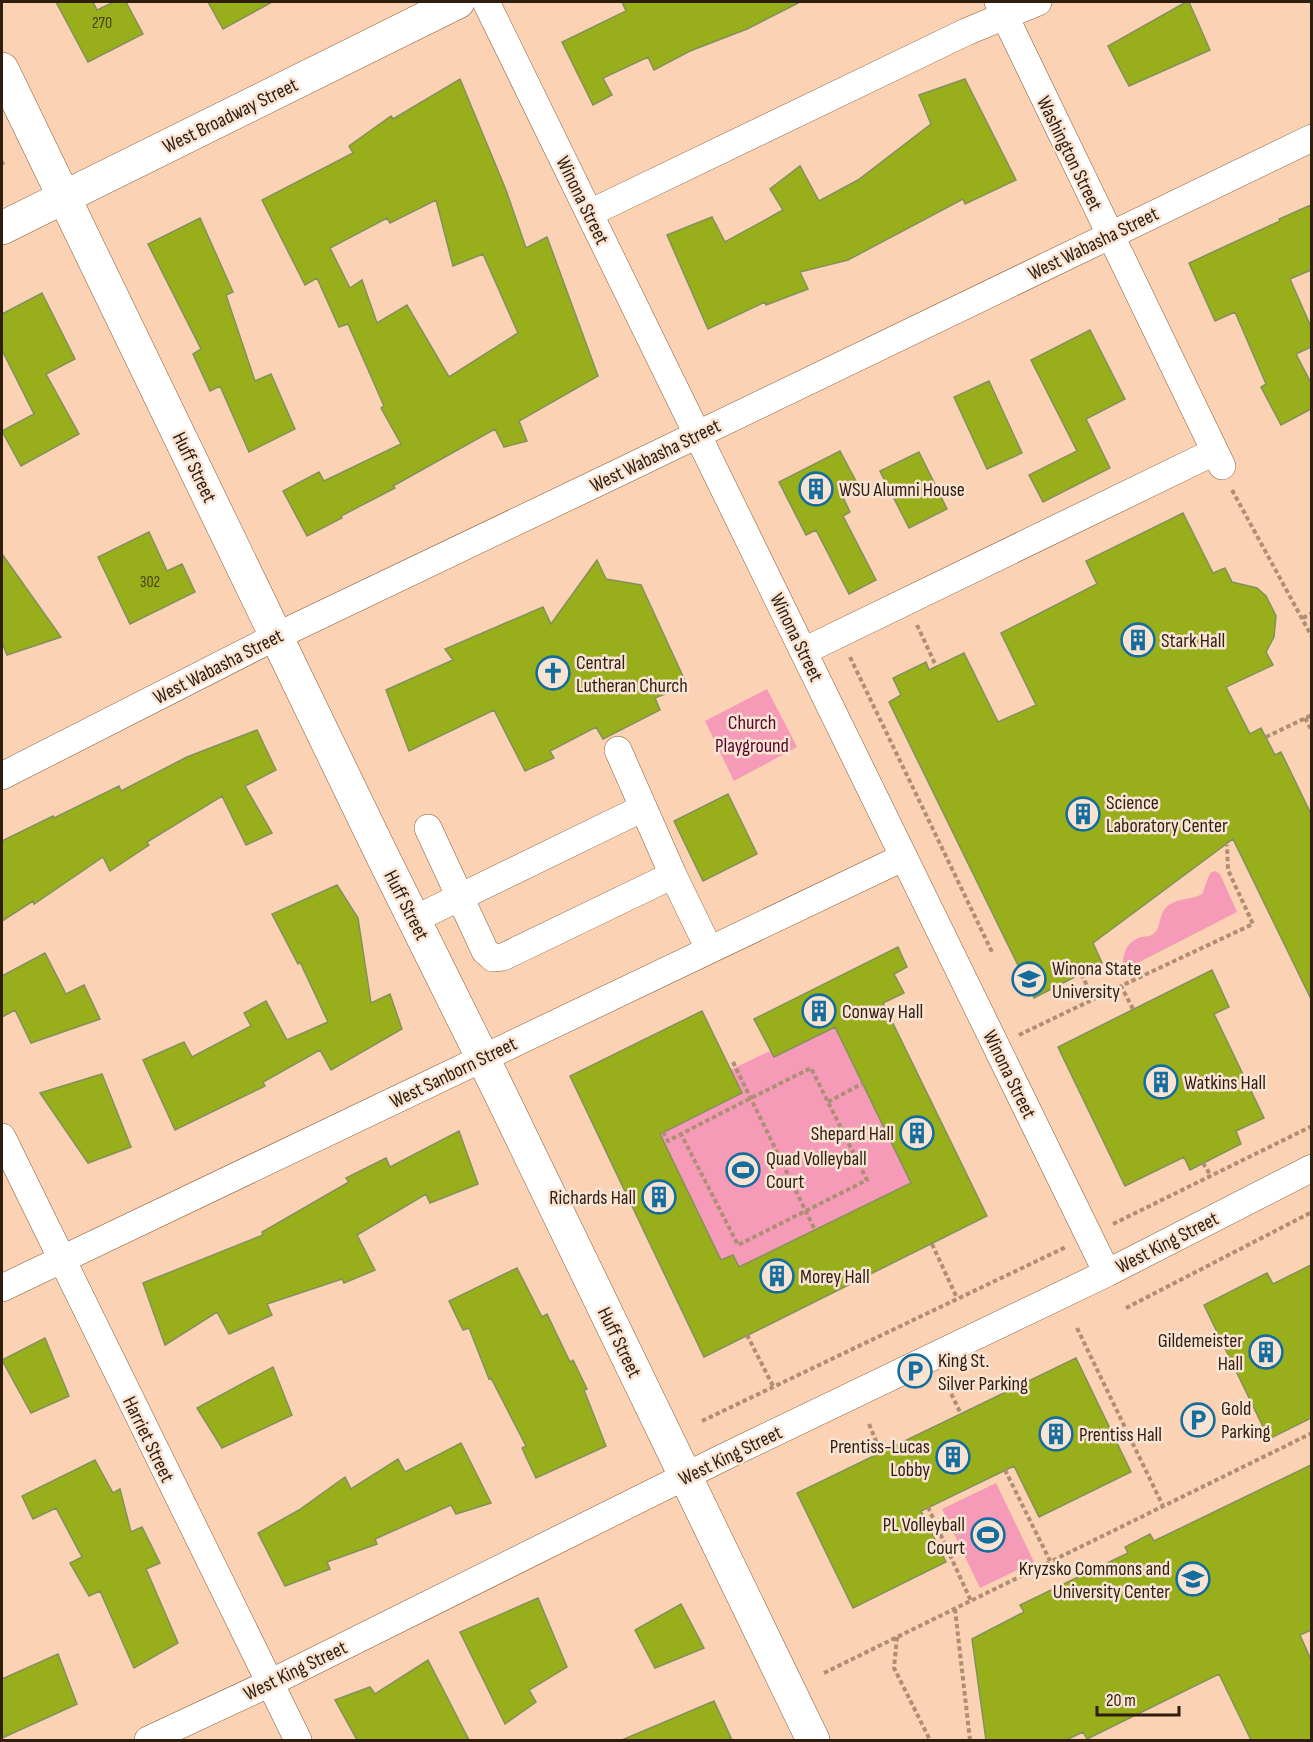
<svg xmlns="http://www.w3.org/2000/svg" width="1313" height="1742" viewBox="0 0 1313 1742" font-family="'Sofia Sans Condensed',sans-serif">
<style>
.green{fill:#f59bb8}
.building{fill:#98af1b;stroke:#839059;stroke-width:1.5;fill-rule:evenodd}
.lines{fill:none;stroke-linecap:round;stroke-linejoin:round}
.minor-casing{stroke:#875b36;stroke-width:28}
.major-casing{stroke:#875b36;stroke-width:34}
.path{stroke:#ae8e74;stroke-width:4;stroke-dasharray:4.5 3;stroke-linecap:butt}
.minor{stroke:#fff;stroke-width:27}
.major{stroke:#fff;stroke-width:33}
.labels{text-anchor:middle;stroke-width:5;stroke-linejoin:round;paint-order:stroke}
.number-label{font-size:16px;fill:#494210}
.street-label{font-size:20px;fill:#2f1d0d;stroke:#f9e4d4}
.poi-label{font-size:20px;fill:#2f1d0d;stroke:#f9e4d4;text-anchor:start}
.park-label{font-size:20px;fill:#54042b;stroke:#f9e4d4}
</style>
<rect width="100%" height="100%" fill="#fbd2b3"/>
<path class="green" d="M 767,689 L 797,747 L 734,781 L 705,721 Z
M 1215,871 L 1220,874 L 1237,912 L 1124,970 C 1121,957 1125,944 1138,938 C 1142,936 1148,937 1152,935 C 1160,931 1159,917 1164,910 C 1174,897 1189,901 1202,894 L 1210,873 Z
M 835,1027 L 911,1183 L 739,1267 L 733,1255 L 721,1260 L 660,1133 L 741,1094 L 730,1070 L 770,1051 L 774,1057 Z
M 996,1483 L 1034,1562 L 980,1588 L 942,1509 Z"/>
<path class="building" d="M 56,2 L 93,2 L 97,10 L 114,2 L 126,2 L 143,34 L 88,62 Z
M 208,2 L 272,2 L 223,29 Z
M 622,2 L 800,2 L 747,29 L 690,51 L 654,70 L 648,57 L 603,78 L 612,95 L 593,105 L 562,42 L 626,11 Z
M 1186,2 L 1189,2 L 1210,50 L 1129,86 L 1108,46 Z
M 460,79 L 506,190 L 526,248 L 547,237 L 598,376 L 519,421 L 527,441 L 504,447 L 495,429 L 393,486 L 395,488 L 341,516 L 342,518 L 307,536 L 283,491 L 319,472 L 324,481 L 401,444 L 381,408 L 384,406 L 348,324 L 339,327 L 317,278 L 305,285 L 262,200 L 353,153 L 349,146 L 391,116 L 393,119 ZM 436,200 L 453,266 L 483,254 L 518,333 L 449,377 L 407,305 L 377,323 L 362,280 L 350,288 L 330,248 L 387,218 L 390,223 Z
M 965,79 L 1016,180 L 965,204 L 963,199 L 848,260 L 800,272 L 808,289 L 766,305 L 765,302 L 708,329 L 667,235 L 712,217 L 725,242 L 783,210 L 770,189 L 800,166 L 819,201 L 858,180 L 931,124 L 919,95 Z
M 1311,205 L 1311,270 L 1290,279 L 1311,327 L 1311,347 L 1296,354 L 1311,383 L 1311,409 L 1281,425 L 1261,387 L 1266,384 L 1235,312 L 1215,321 L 1189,263 L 1280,221 L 1279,219 Z
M 200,218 L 233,292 L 226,295 L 255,381 L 271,374 L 295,429 L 249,452 L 220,386 L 210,391 L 193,354 L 201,349 L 148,244 Z
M 42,293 L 75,359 L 46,374 L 79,434 L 21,466 L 2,431 L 34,414 L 2,350 L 2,314 Z
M 1090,330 L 1125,399 L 1086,419 L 1110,468 L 1043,502 L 1029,475 L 1077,451 L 1031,360 Z
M 989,381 L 1022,453 L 987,469 L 954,397 Z
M 840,451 L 858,485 L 841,493 L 850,512 L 843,516 L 876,580 L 849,594 L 816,530 L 806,535 L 779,482 Z
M 919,452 L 947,509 L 909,528 L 880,471 Z
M 1183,513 L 1213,573 L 1225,568 L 1232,582 L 1257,588 L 1266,596 L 1276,616 L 1274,637 L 1266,652 L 1273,665 L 1226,687 L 1250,734 L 1261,728 L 1275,755 L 1281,752 L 1311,814 L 1311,999 L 1233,839 L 1093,943 L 1102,963 L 1034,998 L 889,702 L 901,695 L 893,678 L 926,662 L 929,670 L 964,653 L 998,722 L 1036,705 L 1001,633 L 1097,584 L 1086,561 Z
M 149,532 L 167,571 L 182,564 L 195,592 L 130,624 L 98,557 Z
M 2,554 L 61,637 L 7,655 L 2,642 Z
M 597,560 L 606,579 L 641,585 L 687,685 L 655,698 L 660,710 L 603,739 L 596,727 L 550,751 L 554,758 L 525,771 L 494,710 L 409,751 L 386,690 L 453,660 L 445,649 L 543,607 L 551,624 Z
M 257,730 L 276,770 L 245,786 L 272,833 L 246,845 L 222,796 L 147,842 L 149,845 L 110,871 L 103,857 L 34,904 L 33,901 L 2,921 L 2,841 L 53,816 L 54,818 L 119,786 L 121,791 L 187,757 Z
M 728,794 L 757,854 L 703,881 L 674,821 Z
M 337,885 L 358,918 L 371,1003 L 390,994 L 402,1029 L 331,1070 L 320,1050 L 263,1082 L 265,1086 L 175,1130 L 143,1060 L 184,1042 L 192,1057 L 251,1026 L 244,1013 L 266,1001 L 287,1040 L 328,1022 L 300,962 L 298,964 L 272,914 Z
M 898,947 L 907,967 L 894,974 L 904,993 L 883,1003 L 987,1216 L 704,1357 L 570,1076 L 702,1011 L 742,1093 L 660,1134 L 721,1260 L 733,1255 L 739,1267 L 911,1183 L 835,1027 L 774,1057 L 754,1019 Z
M 45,953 L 66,994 L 84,985 L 100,1019 L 31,1043 L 15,1010 L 2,1017 L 2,976 Z
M 1212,970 L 1229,1007 L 1214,1014 L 1264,1118 L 1236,1131 L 1241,1144 L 1190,1170 L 1184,1157 L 1125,1186 L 1058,1047 Z
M 102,1074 L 131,1147 L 88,1163 L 40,1093 Z
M 459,1131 L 478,1184 L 430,1203 L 426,1194 L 357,1235 L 375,1270 L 344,1283 L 342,1279 L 267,1304 L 272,1315 L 229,1334 L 217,1312 L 165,1345 L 143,1283 L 263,1235 L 262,1232 L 349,1182 L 346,1178 L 386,1158 L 390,1167 Z
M 1311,1265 L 1311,1418 L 1269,1439 L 1204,1305 L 1267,1273 L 1273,1284 Z
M 517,1268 L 542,1317 L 547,1314 L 570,1362 L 573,1360 L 587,1389 L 584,1390 L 606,1446 L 536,1478 L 522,1448 L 526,1446 L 491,1378 L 489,1379 L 469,1328 L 463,1330 L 449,1301 Z
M 45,1338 L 69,1396 L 31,1413 L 2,1360 Z
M 1076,1358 L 1131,1472 L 1039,1517 L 1014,1466 L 921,1511 L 946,1562 L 853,1608 L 797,1493 Z
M 273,1367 L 292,1415 L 222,1448 L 197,1408 Z
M 461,1443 L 491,1503 L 456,1514 L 451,1505 L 375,1539 L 377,1544 L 327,1562 L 330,1569 L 285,1586 L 258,1533 L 299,1510 L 345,1477 L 351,1489 L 398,1459 L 405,1472 Z
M 95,1460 L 113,1493 L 120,1489 L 131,1532 L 142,1527 L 160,1563 L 146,1569 L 178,1643 L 134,1668 L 100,1591 L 89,1596 L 70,1563 L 82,1557 L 56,1508 L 33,1519 L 22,1496 Z
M 1311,1465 L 1311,1630 L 1300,1635 L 1311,1660 L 1311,1740 L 1251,1740 L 1219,1674 L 1087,1739 L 1083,1732 L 1066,1740 L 986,1740 L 972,1639 L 1024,1612 L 1020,1605 L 1128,1553 L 1125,1547 L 1150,1534 L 1154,1541 Z
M 538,1598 L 567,1667 L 529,1690 L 536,1702 L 505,1724 L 460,1632 Z
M 681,1604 L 704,1648 L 655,1668 L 635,1630 Z
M 58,1654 L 77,1704 L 2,1738 L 2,1679 Z
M 428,1660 L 469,1740 L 357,1740 L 335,1700 L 370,1687 L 375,1694 Z
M 714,1701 L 732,1740 L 622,1740 Z"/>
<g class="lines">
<defs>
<path id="minor" d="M 486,2 L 1107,1273
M 998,2 L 1222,466
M 590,213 L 966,32 L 1038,2
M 804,651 L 1214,452
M 618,750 L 673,875 L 709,949
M 2,776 L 277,636 L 620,472 L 1312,138
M 428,828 L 485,951 L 493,958 L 503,957 L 673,875
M 415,919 L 643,808
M 2,1137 L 298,1740
M 2,1288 L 904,857
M 148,1740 L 270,1683 L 722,1458 L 1107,1273 L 1312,1168"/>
<path id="major" d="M 2,69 L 380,851 L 500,1093 L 813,1740
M 2,228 L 458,2"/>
</defs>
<use href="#minor" class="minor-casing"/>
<use href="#major" class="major-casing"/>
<path class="path" d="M 2,162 L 3,165
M 1232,490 L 1312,637
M 1303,618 L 1312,613
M 917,625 L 936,666
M 850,657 L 993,954
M 1305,718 L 1312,731
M 1266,737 L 1312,715
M 1081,974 L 1094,999
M 1133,1009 L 1121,986 L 1253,924 L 1228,870 L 1227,845
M 1019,1035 L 1121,986
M 733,1062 L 815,1230
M 828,1102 L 863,1083
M 663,1132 L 668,1141 C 715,1116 763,1092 811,1068 L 867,1180 L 738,1245 L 681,1134
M 1203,1163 L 1211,1176
M 1113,1224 L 1312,1126
M 932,1244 L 957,1298
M 1126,1308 L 1312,1212
M 1077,1328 L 1163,1506
M 747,1335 L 773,1386
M 948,1387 L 961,1414
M 702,1421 L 1066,1247
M 869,1424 L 881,1453
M 1005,1470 L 1050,1561
M 928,1507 L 971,1601
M 955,1609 L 970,1740
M 897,1637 L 894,1668 L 930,1740
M 824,1673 L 1312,1433"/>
<use href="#minor" class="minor"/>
<use href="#major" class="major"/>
</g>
<defs>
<symbol id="building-ring" viewBox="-11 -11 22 22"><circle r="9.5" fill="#f9e4d4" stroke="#146d9d" stroke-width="1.5"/><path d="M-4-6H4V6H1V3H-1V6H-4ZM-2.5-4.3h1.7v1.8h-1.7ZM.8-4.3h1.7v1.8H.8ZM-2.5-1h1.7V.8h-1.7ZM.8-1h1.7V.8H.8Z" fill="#146d9d"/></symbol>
<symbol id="church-ring" viewBox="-11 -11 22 22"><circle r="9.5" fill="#f9e4d4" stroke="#146d9d" stroke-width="1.5"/><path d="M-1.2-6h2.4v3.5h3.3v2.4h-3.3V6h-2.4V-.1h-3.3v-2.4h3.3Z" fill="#146d9d"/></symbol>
<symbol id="university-ring" viewBox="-11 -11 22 22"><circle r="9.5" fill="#f9e4d4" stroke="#146d9d" stroke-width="1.5"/><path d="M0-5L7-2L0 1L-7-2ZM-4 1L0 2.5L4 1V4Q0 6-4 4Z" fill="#146d9d"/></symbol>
<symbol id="stadium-ring" viewBox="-11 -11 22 22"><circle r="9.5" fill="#f9e4d4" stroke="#146d9d" stroke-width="1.5"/><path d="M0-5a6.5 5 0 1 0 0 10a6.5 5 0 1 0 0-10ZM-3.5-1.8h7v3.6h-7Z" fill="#146d9d"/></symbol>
<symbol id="parking-ring" viewBox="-11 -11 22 22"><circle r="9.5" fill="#f9e4d4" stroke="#146d9d" stroke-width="1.5"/><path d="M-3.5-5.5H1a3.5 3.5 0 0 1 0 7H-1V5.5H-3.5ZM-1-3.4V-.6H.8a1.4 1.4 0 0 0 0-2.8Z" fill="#146d9d"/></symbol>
</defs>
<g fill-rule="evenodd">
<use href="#building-ring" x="797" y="470" width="38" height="38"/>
<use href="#building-ring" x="1119" y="621" width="38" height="38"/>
<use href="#church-ring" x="534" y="654" width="38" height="38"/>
<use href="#building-ring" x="1064" y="795" width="38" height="38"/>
<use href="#university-ring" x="1010" y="960" width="38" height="38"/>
<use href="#building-ring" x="800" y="992" width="38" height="38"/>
<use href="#building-ring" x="1142" y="1063" width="38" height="38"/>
<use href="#building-ring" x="898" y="1114" width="38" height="38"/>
<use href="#stadium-ring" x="724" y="1151" width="38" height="38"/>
<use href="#building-ring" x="640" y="1178" width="38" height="38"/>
<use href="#building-ring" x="758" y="1257" width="38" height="38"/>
<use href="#building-ring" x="1247" y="1333" width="38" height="38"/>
<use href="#parking-ring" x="896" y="1352" width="38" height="38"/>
<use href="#parking-ring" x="1179" y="1401" width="38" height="38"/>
<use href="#building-ring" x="1037" y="1415" width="38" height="38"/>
<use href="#building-ring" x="934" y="1438" width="38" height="38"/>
<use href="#stadium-ring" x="969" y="1516" width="38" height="38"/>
<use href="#university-ring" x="1174" y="1560" width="38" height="38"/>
</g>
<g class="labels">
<g class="number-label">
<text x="102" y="28">270</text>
<text x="150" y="587">302</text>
</g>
<g class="street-label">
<text transform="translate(230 115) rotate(-26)" y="7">West Broadway Street</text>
<text transform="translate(1070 153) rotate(64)" y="7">Washington Street</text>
<text transform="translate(583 200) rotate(64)" y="7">Winona Street</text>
<text transform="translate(1093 243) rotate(-26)" y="7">West Wabasha Street</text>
<text transform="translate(655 455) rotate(-26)" y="7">West Wabasha Street</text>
<text transform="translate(195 467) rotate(64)" y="7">Huff Street</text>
<text transform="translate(797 637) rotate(64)" y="7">Winona Street</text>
<text transform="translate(218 666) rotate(-27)" y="7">West Wabasha Street</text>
<text transform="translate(407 905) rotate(63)" y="7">Huff Street</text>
<text transform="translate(453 1072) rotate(-26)" y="7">West Sanborn Street</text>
<text transform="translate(1010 1074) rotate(64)" y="7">Winona Street</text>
<text transform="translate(1167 1242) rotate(-27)" y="7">West King Street</text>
<text transform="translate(620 1342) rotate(64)" y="7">Huff Street</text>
<text transform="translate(149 1439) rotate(64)" y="7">Harriet Street</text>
<text transform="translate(730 1455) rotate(-26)" y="7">West King Street</text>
<text transform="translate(295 1670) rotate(-26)" y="7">West King Street</text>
</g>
<g class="poi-label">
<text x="839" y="496">WSU Alumni House</text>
<text x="1161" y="647">Stark Hall</text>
<text x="576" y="669">Central<tspan x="576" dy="23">Lutheran Church</tspan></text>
<text x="1106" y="809">Science<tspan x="1106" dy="23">Laboratory Center</tspan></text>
<text x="1052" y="975">Winona State<tspan x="1052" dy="23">University</tspan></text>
<text x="842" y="1018">Conway Hall</text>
<text x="1184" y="1089">Watkins Hall</text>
<text x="894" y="1140" text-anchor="end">Shepard Hall</text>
<text x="766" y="1165">Quad Volleyball<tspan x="766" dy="23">Court</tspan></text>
<text x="636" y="1204" text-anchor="end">Richards Hall</text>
<text x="800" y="1283">Morey Hall</text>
<text x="1243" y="1347" text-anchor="end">Gildemeister<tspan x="1243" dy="23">Hall</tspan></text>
<text x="938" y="1367">King St.<tspan x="938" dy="23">Silver Parking</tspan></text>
<text x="1221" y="1415">Gold<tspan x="1221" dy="23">Parking</tspan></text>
<text x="1079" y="1441">Prentiss Hall</text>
<text x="930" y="1453" text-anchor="end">Prentiss-Lucas<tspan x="930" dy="23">Lobby</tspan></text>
<text x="965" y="1531" text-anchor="end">PL Volleyball<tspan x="965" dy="23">Court</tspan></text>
<text x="1170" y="1575" text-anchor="end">Kryzsko Commons and<tspan x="1170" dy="23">University Center</tspan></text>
</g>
<g class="park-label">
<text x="752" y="729">Church<tspan x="752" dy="23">Playground</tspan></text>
</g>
</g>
<rect width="1313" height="1742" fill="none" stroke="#2f1d0d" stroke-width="6"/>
<path d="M1097 1706v9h82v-9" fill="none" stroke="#2f1d0d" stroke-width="3"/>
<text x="1106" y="1706" font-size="18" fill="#2f1d0d" stroke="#f9e4d4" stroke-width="4.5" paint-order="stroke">20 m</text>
</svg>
